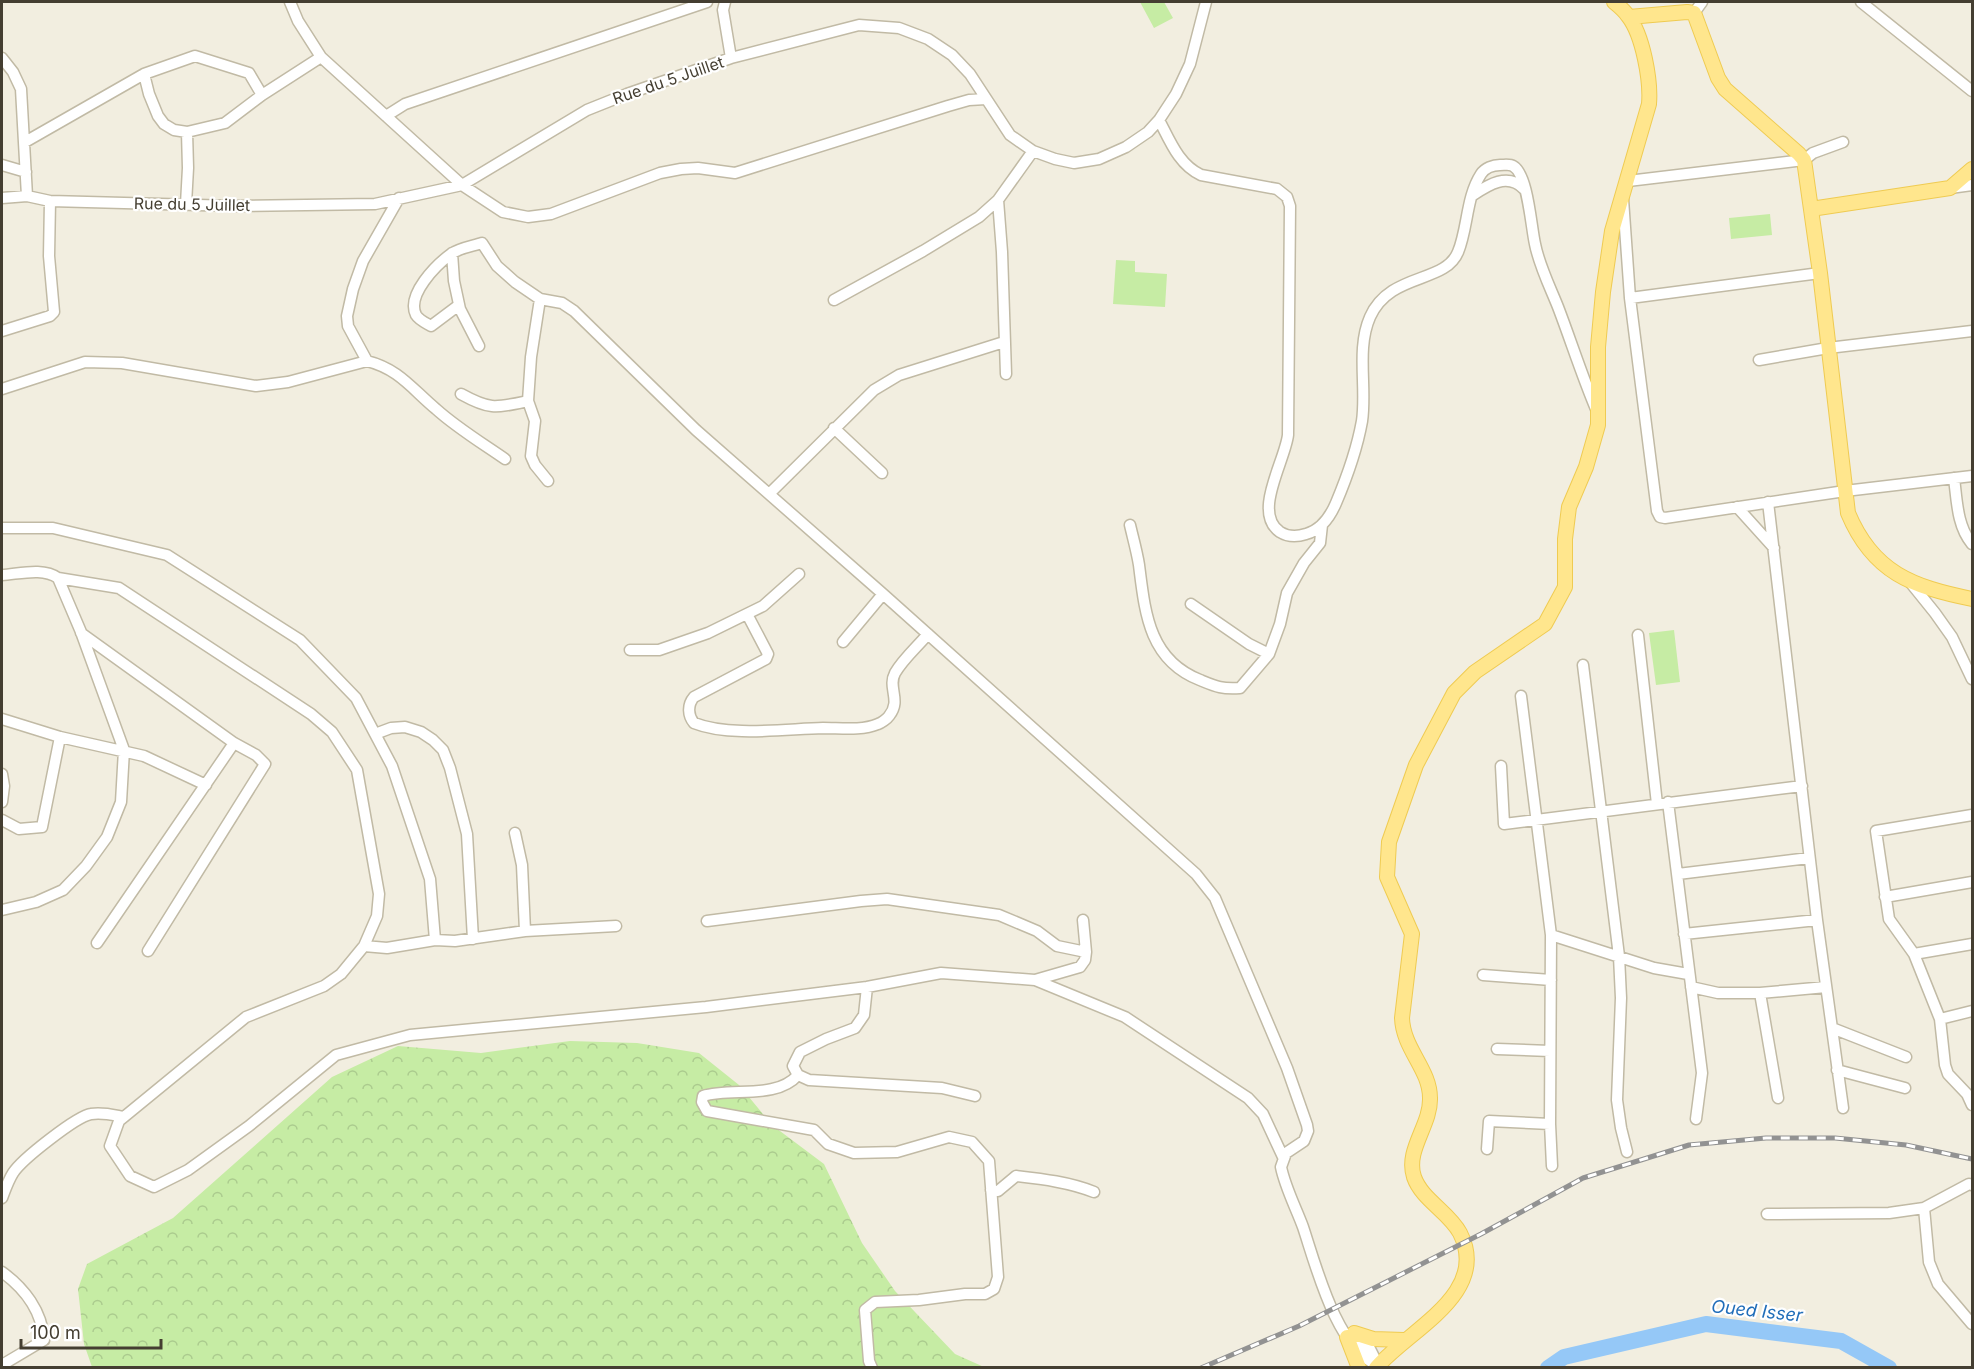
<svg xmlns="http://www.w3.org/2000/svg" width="1974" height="1369" viewBox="0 0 1974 1369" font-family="Inter,sans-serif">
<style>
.grass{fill:#c6eca4}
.forest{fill:url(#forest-crowns)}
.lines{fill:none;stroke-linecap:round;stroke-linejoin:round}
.river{stroke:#95c8f7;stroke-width:16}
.minor-casing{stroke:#c1baa5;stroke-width:13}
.major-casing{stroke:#efcb52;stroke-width:16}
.minor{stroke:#fff;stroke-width:10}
.major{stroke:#ffe68d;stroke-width:14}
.rail-casing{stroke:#929292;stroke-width:5}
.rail{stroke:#fff;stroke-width:3;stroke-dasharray:9;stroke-linecap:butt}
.labels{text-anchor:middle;stroke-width:4.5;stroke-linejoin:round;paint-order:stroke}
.street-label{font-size:16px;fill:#443e31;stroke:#fff}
.water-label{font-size:18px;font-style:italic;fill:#216eb9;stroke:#fff}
</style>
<defs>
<pattern id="forest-crowns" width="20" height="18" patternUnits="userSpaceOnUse" patternTransform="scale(1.5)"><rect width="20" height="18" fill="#c6eca4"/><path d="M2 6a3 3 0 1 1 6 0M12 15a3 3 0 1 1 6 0" fill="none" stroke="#abcb8e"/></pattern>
</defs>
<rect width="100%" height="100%" fill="#f2eee0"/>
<path class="grass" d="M 1140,2 L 1164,2 L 1173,18 L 1154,28 Z
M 1770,214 L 1772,235 L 1731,239 L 1729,218 Z
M 1116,260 L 1135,261 L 1135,272 L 1167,274 L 1165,307 L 1113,304 Z
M 1674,630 L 1680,682 L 1656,685 L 1649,633 Z"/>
<path class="forest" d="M 570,1041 L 637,1043 L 699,1053 L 739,1085 L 772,1125 L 824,1164 L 862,1243 L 895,1291 L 955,1354 L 984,1367 L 92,1367 L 84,1344 L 78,1289 L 87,1264 L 173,1218 L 332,1077 L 398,1046 L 481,1053 Z"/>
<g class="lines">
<path class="river" d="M 1548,1368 L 1564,1357 L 1706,1324 L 1841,1341 L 1889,1368"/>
<defs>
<path id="minor" d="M 290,2 L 298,21 L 321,57 L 462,185 L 503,212 L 528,217 L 551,214 L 660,173 L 681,169 L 698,168 L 735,173 L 948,106 L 969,100 L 986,99
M 725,2 L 723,10 L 731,58
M 1861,2 L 1972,91
M 1694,13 L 1702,2
M 2,58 L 13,72 L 21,89 L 27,196
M 144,74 L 149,94 L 158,116 L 164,124 L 174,130 L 187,132 L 225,123 L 262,95 L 321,57
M 386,116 L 405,104 L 707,2
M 1159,120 C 1170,141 1179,165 1201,175 L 1277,189 L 1287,197 L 1290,206 L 1288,435 C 1285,461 1252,513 1280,532 C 1288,537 1297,537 1306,534 C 1321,530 1330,517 1336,503 C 1347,477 1357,449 1362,421 C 1367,387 1356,349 1370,317 C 1390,272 1445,284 1458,252 C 1468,228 1466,197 1481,174 C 1485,168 1493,165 1500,165 C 1505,165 1510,164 1513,166 C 1528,174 1531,227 1535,244 C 1539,265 1550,287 1558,307 C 1571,341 1582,376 1596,409
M 25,142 L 144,74 L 195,56 L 249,73 L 262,95
M 2,165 L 26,172
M 1628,181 L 1804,160 L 1813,153 L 1843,142
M 1950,188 L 1972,185
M 1473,195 C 1488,185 1508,172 1524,189
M 2,198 L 27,196 L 50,201 L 235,206 L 375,204 L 462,185 L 587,110 L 627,94 L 731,58 L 859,25 L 899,28 L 928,39 L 952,55 L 970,74 L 1010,135 L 1033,151 L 1055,159 L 1074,163 L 1099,159 L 1126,147 L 1148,132 L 1159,120 L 1176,94 L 1190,64 L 1206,2
M 399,198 L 363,261 L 353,289 L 347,316 L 348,326 L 367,361 C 399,369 412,389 436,409 C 457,428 482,443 505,459
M 1623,199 L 1630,298 L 1657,511 L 1660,517 L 1665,518 L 1845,491 L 1972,476
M 998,200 L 1002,252 L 1006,374
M 186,204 L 188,168 L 187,132
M 452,253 L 454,281 L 460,309 L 479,346
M 1630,298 L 1820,273
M 834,300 L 923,251 L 979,217 L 998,200 L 1033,151
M 459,305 L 431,326 C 426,323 419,320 416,315 C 406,295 436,265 451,254 C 459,248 473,246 482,243 L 497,266 L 515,282 L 540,299 L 562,303 L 574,311 L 696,430 L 883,594 L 1196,874 L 1215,898 L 1287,1068 L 1307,1125 L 1308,1131 L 1304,1141 L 1286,1153 L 1281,1167 C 1285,1187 1296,1208 1303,1227 C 1316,1266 1337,1350 1378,1365
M 2,331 L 50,316 L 54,312 L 49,256 L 50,201
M 1759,360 L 1828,348 L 1972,331
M 2,389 L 85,362 L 122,363 L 256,386 L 288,382 L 367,361
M 461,394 C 490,410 495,408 528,401 L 531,357 L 540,299
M 528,401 L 535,421 L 531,456 L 535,465 L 548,481
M 834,428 L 882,473
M 1954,478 C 1957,501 1957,526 1972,544
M 769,494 L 874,390 L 899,375 L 1004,342
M 1768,502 L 1817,920 L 1843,1108
M 1737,507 L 1774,548
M 1130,525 C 1133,538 1137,552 1139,565 C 1145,613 1149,660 1200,680 C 1217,687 1221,689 1240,688 L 1269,654 L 1280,624 L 1287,593 L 1304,563 L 1320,543 L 1322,525
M 2,528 L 53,528 L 167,555 L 300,640 L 356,698 L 392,766 L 430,879 L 435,940 L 387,948 L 364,946
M 2,575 C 19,574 43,567 58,578 L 81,632 L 124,750 L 121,802 L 107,837 L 86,866 L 63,890 L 36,902 L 2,910
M 58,578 L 119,588 L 311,714 L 332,732 L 357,770 L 379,894 L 377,916 L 364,946 L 341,974 L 324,986 L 246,1017 L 119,1121 L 110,1146 L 130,1176 L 154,1187 L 188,1170 L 249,1126 L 336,1055 L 410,1035 L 706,1007 L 867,987 L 941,973 L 1035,980 L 1125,1017 L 1248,1098 L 1263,1114 L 1283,1157
M 1910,582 L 1935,613 L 1952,637 L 1972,679
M 1191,604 L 1249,644 L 1269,654
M 747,614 L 768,654 L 766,659 L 694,697 C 687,705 688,716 694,723 C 729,737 785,729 823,728 C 841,728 861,731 878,724 C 881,723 887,719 889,716 C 902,700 887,688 895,673 C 903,659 918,646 928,634
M 81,633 L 234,743 L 256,755 L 265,764 L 148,951
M 1638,635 L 1657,804
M 843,642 L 883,594
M 630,650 L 659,650 L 708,633 L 763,606 L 799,574
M 1583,665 L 1619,956 L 1621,998 L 1617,1100 L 1621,1128 L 1627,1152
M 1521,696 L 1551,935 L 1550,1124 L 1552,1166
M 2,719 L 60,737 L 144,756 L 206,785
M 375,734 L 391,728 L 405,727 L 421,732 L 433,740 L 443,750 L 450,768 L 467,834 L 473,939
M 1501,766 L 1504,824 L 1802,786
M 2,774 L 4,786 L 2,802
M 1668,802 L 1702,1073 L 1696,1119
M 1972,815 L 1876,831 L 1889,919 L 1914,954 L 1940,1019 L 1945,1065 L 1948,1074 L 1967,1094 L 1972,1105
M 2,820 L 19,829 L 42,827 L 60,737
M 515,833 L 522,865 L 525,931
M 1678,874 L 1809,858
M 1885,897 L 1972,882
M 1083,920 L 1086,952
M 707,921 L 861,901 L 887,899 L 999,915 L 1037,931 L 1057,946 L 1086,952 L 1085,960 L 1080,967 L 1035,980
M 1684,934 L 1817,920
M 1551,935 L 1654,968 L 1688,974
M 435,940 L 455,941 L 525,931 L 616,926
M 97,943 L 234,743
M 1914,954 L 1972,944
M 1483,975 L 1551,980
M 867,987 L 864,1015 L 855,1028 L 826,1039 L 800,1052 L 793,1066 L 798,1075 L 809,1080 L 942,1088 L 975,1096
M 1691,987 L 1718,993 L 1760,993 L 1778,1098
M 1760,993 L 1826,987
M 1940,1019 L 1972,1011
M 1832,1028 L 1906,1057
M 1497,1049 L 1550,1051
M 1837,1070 L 1905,1088
M 798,1075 C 776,1100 732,1087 703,1096 L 702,1102 L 707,1111 L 814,1130 L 828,1144 L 854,1153 L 897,1152 L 949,1137 L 972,1142 L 989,1161 L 998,1277 L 994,1289 L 985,1294 L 965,1294 L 919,1300 L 875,1302 L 865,1310 L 869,1361 L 872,1368
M 1487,1149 L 1489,1121 L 1550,1124
M 991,1190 L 998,1191 L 1016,1176 C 1042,1179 1069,1182 1094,1192
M 2,1198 C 5,1190 8,1181 13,1173 C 22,1159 77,1116 91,1114 C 103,1112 113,1115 124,1117
M 1924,1208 L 1929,1262 L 1938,1284 L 1972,1324
M 1767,1214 L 1889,1213 L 1924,1208 L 1969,1184 L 1972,1185
M 2,1272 C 24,1288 42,1311 44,1340 L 2,1365
M 1356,1335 L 1370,1349 L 1378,1365"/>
<path id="major" d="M 1629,17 L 1687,12 L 1694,13 L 1718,78 L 1725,89 L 1799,154 L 1804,160 L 1820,273 L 1848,513 C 1873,573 1913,587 1972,599
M 1811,209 L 1950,188 L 1972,169
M 1354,1333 L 1373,1339 L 1404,1340
M 1347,1337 L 1359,1368
M 1376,1368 C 1408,1330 1491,1294 1460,1233 C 1449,1212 1422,1200 1414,1177 C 1405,1150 1431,1125 1430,1098 C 1430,1069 1403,1049 1402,1018 L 1412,934 L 1387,877 L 1389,842 L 1416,765 L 1454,693 L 1475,672 L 1545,624 L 1565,587 L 1565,539 L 1569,507 L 1586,467 L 1598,425 L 1598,347 L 1603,292 L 1612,231 L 1649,104 C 1651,81 1643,35 1628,16 C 1624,10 1619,6 1614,2"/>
</defs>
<use href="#minor" class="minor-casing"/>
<use href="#major" class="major-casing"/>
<use href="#minor" class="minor"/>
<use href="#major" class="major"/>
<defs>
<path id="rail" d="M 1201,1368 L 1299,1326 L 1481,1234 L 1583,1178 L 1689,1145 L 1766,1138 L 1835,1138 L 1906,1145 L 1972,1159"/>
</defs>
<use href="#rail" class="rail-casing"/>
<use href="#rail" class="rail"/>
</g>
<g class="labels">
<g class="street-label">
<text transform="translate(668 80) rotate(-19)" y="6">Rue du 5 Juillet</text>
<text transform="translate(192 204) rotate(1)" y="6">Rue du 5 Juillet</text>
</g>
<g class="water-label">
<text transform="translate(1757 1311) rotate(6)" y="6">Oued Isser</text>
</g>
</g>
<rect width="1974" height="1369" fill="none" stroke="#443e31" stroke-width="6"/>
<path d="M21 1339v9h140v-9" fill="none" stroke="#443e31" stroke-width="3"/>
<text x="30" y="1339" font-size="18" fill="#443e31" stroke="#ffffff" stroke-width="4.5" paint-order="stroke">100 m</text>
</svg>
